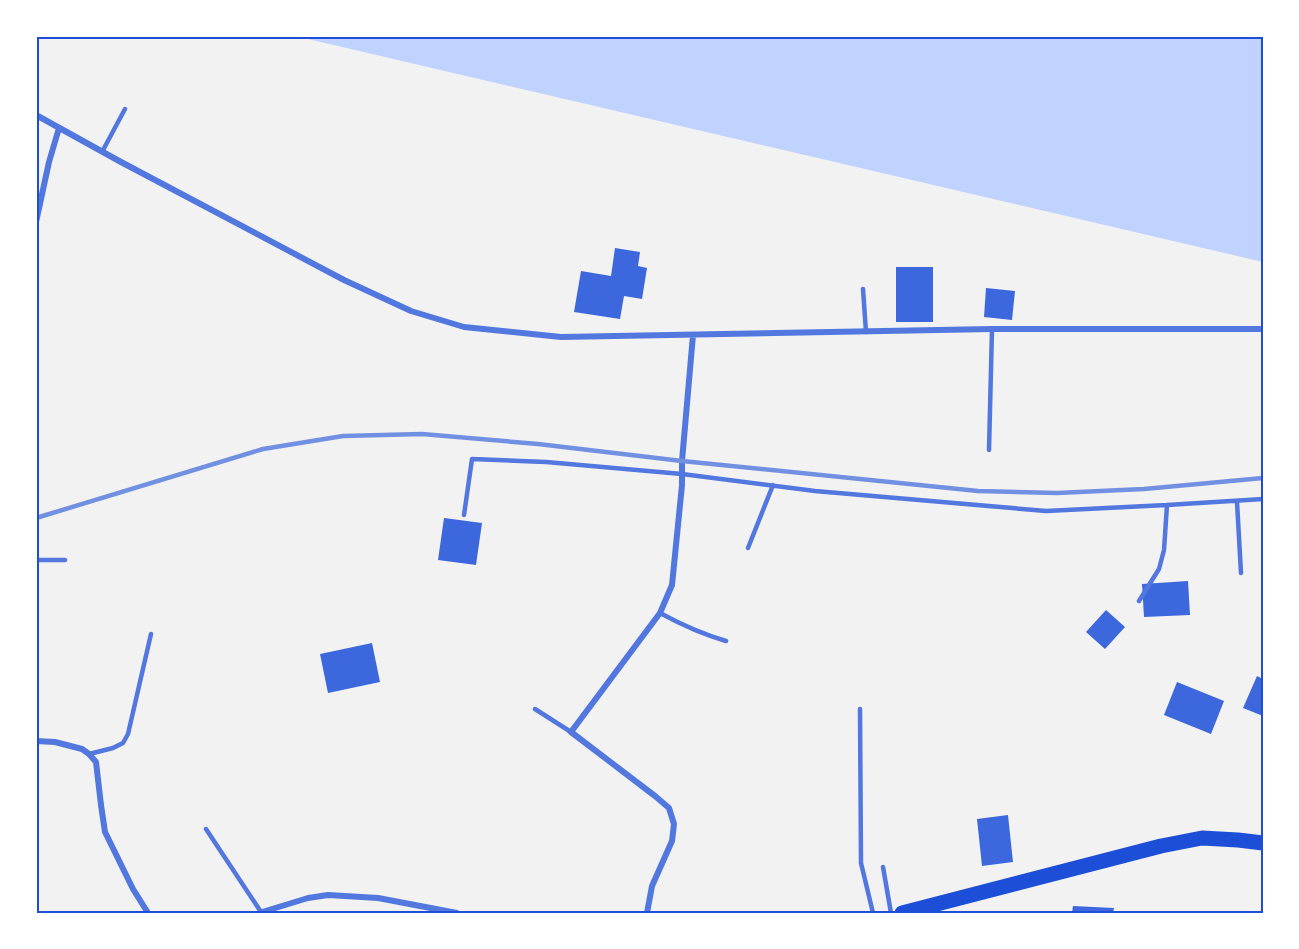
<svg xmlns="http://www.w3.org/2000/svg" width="1299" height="949" viewBox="0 0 1299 949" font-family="'Public Sans',sans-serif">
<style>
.water{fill:#bfd3fe}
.building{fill:#3d67dc}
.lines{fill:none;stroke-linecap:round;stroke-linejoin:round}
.service{stroke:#5277de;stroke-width:4.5}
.minor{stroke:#5277de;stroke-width:6}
.primary{stroke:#1d4ed8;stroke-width:15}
.rail{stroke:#7290e2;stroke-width:4.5}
.neatline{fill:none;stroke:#1d4ed8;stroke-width:2}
</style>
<rect width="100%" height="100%" fill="#f2f2f2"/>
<path class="water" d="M 295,36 L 1263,36 L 1263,262 Z"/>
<path class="building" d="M 615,248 L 640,252 L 638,266 L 647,268 L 642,299 L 624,296 L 620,319 L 574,312 L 581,271 L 611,276 Z
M 896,267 L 933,267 L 933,322 L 896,322 Z
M 986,288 L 1015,291 L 1012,320 L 984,317 Z
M 444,518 L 482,523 L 476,565 L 438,560 Z
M 1188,581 L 1190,615 L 1144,617 L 1142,584 Z
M 1106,610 L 1125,627 L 1105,649 L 1086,632 Z
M 372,643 L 380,682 L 328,693 L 320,654 Z
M 1257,676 L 1263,679 L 1263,716 L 1243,708 Z
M 1177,682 L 1224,701 L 1211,734 L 1164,715 Z
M 1008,815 L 1013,862 L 982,866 L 977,819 Z
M 1073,906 L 1114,908 L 1113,913 L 1072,913 Z"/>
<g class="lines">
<path class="service" d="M 102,152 L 125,109
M 863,289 L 866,332
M 989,450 L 992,329
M 1237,502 L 1241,573
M 464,515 L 472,459 L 546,462 L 682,474 L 815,491 L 1046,511 L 1167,505
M 748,548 L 773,485
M 36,560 L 65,560
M 1139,601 L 1159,569 L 1164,550 L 1167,505 L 1263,499
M 660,613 C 682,625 702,634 726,641
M 535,709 L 571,732
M 860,709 L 861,863 L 873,913
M 89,754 L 113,748 L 123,743 L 128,734 L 151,634
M 206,829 L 261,912
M 883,867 L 891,913"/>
<path class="minor" d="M 36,115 L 121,162 L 344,280 L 411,311 L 464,327 L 561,337 L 992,329 L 1263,329
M 36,222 L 49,162 L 59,128
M 36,741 L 55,742 L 82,749 L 89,754 L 96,762 L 101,805 L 105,832 L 133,889 L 148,913
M 259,913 L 308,898 L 328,895 L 378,898 L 457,913
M 647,913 L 652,886 L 672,841 L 674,824 L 669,808 L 655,796 L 571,732 L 660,613 L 672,585 L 682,485 L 682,461 L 693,335"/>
<path class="primary" d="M 902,913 L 1161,846 L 1202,838 L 1238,840 L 1263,843"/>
<path class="rail" d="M 36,518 L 263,449 L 343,436 L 422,434 L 538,444 L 682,461 L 978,491 L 1057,493 L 1144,489 L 1263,478"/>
</g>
<rect width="1299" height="949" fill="none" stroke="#ffffff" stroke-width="75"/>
<rect x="38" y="38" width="1224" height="874" class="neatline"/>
</svg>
